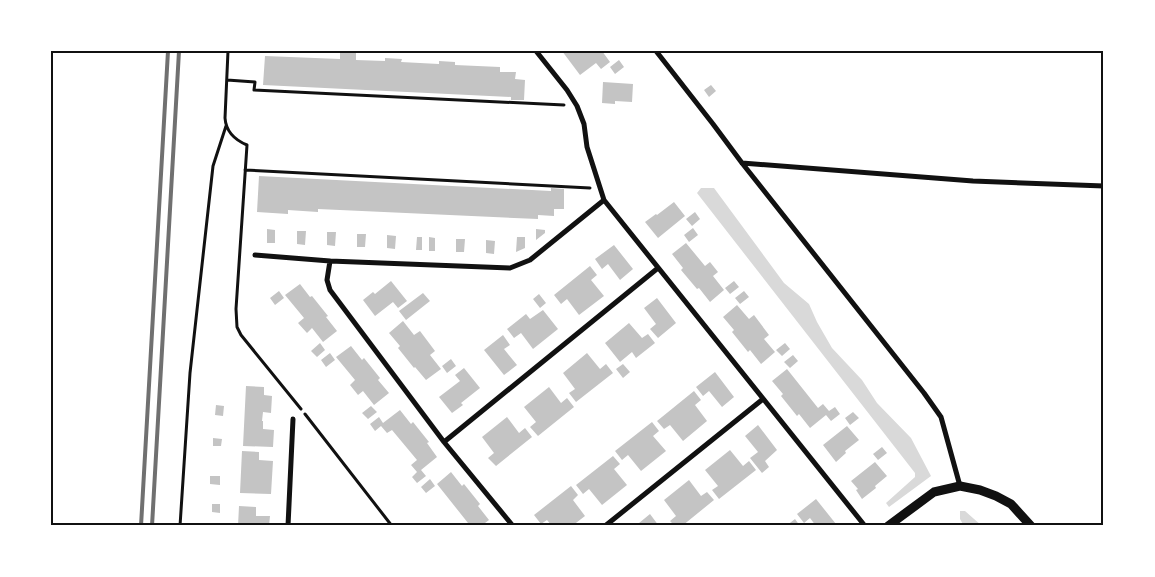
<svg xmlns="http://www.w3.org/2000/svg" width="1155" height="577" viewBox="0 0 1155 577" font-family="'Varela Round',sans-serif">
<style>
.water{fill:#d9d9d9}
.building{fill:#c4c4c4}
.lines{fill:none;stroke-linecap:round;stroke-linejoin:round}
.path{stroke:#111;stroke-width:3}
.minor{stroke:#111;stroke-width:5}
.tertiary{stroke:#111;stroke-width:9}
.rail{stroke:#707070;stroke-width:4}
.neatline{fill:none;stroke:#111;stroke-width:2}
</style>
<rect width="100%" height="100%" fill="#fff"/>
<path class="water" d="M 701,188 L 714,188 L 784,283 L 809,304 L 817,322 L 832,348 L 862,380 L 877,403 L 911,438 L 931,476 L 889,507 L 886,503 L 915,477 L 915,473 L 697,193 Z
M 960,511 L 965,511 L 982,526 L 964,526 L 960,519 Z"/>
<path class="building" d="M 562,51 L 602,51 L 610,62 L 601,69 L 596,63 L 580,75 Z
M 340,52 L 356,53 L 356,60 L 385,61 L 385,58 L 402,59 L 401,62 L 439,64 L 439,61 L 455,62 L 455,65 L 500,67 L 500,72 L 516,72 L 515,79 L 525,80 L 524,100 L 511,100 L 511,97 L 263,85 L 265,56 L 340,59 Z
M 619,60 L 624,67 L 615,74 L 610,67 Z
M 603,82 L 633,84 L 632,102 L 615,101 L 615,104 L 602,103 Z
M 711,85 L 716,91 L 709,97 L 704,90 Z
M 259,176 L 551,191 L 551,188 L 564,189 L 564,209 L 554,209 L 554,216 L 538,215 L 538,219 L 318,209 L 318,212 L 288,210 L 288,214 L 257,212 Z
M 674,202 L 685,216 L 658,238 L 645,222 L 656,214 L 657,215 Z
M 695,212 L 700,219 L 692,226 L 686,219 Z
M 693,228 L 698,235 L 689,242 L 684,235 Z
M 267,229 L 275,230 L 275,243 L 267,243 Z
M 536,229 L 545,230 L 545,233 L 536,240 Z
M 297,231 L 306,231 L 305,245 L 297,244 Z
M 327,232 L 336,232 L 335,246 L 327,245 Z
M 357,234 L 366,234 L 365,247 L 357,247 Z
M 387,235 L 396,236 L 395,249 L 387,248 Z
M 417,237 L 422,237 L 422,250 L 416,250 Z
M 429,237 L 435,238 L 435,251 L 429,251 Z
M 517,237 L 525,237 L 525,248 L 516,252 Z
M 456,239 L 465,239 L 464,252 L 456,252 Z
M 486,240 L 495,241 L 494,254 L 486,253 Z
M 686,243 L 705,266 L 710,262 L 718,272 L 713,276 L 724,290 L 710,302 L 699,288 L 697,289 L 681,270 L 683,268 L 672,254 Z
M 614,245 L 633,269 L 620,280 L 608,264 L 602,269 L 595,259 Z
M 590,266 L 597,275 L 591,280 L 604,296 L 579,315 L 567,299 L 561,304 L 554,295 Z
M 391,281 L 407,301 L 398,308 L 393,302 L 375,316 L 363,300 L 373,292 L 375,294 Z
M 734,281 L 739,287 L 730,294 L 725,288 Z
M 300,284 L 310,297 L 312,296 L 328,316 L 326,317 L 337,331 L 323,342 L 312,328 L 307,333 L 298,323 L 304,318 L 285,295 Z
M 279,291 L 284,298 L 275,305 L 270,298 Z
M 744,291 L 749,297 L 740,304 L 735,298 Z
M 423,293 L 430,301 L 406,320 L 399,311 Z
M 539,294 L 546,303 L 540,308 L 533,299 Z
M 657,298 L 676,323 L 658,338 L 650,329 L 656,324 L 644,308 Z
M 737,305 L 749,319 L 754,315 L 769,335 L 764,339 L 775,352 L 761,364 L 750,350 L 748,352 L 732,332 L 734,330 L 723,317 Z
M 543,310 L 558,329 L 533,349 L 521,333 L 514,338 L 507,329 L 526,314 L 530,319 Z
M 403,321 L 414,335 L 420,331 L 435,351 L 430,355 L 441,369 L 426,380 L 415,367 L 414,368 L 398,348 L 400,346 L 389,333 Z
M 629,323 L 642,338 L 648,334 L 655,343 L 636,358 L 632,352 L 620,362 L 605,343 Z
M 503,335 L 510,345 L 504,349 L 517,365 L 504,375 L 484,350 Z
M 320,343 L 325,350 L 317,357 L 311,351 Z
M 785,343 L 790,349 L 782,356 L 776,350 Z
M 351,346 L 362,360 L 364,358 L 380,378 L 378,380 L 389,393 L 374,405 L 363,391 L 358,395 L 350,385 L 355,380 L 336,357 Z
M 330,353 L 335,360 L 326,367 L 321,360 Z
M 587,353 L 600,369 L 606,364 L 613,373 L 576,402 L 569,393 L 575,389 L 563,373 Z
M 793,355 L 798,361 L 790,368 L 784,362 Z
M 451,359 L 456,366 L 447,373 L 442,366 Z
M 623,364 L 630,372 L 623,378 L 616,369 Z
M 464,368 L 480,388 L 461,403 L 463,405 L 452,413 L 439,397 L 460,381 L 455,375 Z
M 787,369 L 818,408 L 823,404 L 829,411 L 835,407 L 840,414 L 831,421 L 826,415 L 810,428 L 799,414 L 797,416 L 781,396 L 783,394 L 772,381 Z
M 715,372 L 734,397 L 722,407 L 709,391 L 703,396 L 696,387 Z
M 246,386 L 264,387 L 264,395 L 272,396 L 271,413 L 263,412 L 262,421 L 263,421 L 263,429 L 274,430 L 273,447 L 243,446 Z
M 549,387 L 561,403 L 567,398 L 574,407 L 538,436 L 530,427 L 536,422 L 524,407 Z
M 694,391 L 701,400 L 695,405 L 707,421 L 683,441 L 670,425 L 664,429 L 657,421 Z
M 216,405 L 224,406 L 223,416 L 215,415 Z
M 371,406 L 377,412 L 368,419 L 362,413 Z
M 400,410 L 411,424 L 413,422 L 429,442 L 427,443 L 437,457 L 421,470 L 426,476 L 417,483 L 412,477 L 417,472 L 411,465 L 417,460 L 392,430 L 387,433 L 381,426 L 375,431 L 370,424 L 379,417 L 383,423 Z
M 853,412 L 859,418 L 850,425 L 845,418 Z
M 507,417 L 519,433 L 525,428 L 532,437 L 496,466 L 488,458 L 494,453 L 482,437 Z
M 652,422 L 659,431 L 653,436 L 666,451 L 641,471 L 628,455 L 622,460 L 615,451 Z
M 758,425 L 777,450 L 765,461 L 769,467 L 762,473 L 750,458 L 758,452 L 745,436 Z
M 847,426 L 859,440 L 845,451 L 846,453 L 836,462 L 823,445 Z
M 213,438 L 222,439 L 221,446 L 213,446 Z
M 882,447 L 887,453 L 878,460 L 873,454 Z
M 730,450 L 743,466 L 749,461 L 756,470 L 719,499 L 712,490 L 718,486 L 705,470 Z
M 242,451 L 259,452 L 259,460 L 273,461 L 271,494 L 240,493 Z
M 613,456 L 620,464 L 614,469 L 627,485 L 602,505 L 589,489 L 583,494 L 576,485 Z
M 875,462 L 887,476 L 875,486 L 876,488 L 862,499 L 856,490 L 858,489 L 851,481 Z
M 451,472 L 462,486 L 464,484 L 480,504 L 478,506 L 489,520 L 481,526 L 464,526 L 468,523 L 437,484 Z
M 210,476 L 220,476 L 220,485 L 210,484 Z
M 430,479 L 435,486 L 426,493 L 421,487 Z
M 689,480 L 701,496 L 707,492 L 714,500 L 682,526 L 675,526 L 670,521 L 676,516 L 664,500 Z
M 571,486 L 578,495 L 573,500 L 585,516 L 572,526 L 552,526 L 547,520 L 541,524 L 534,515 Z
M 816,499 L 836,524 L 833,526 L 816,526 L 810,518 L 804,523 L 797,514 Z
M 212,504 L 220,504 L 220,513 L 212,512 Z
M 239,506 L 256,507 L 256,516 L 270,516 L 269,526 L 238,526 Z
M 650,514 L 659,526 L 635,526 L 639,523 Z
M 795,519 L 800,526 L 786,526 Z"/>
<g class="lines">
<path class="path" d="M 228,51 L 225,118 C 226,132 235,140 247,145 L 236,309 L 237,327 L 241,335 L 301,409
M 227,80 L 255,82 L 254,90 L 564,105
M 245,170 L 590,188
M 305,414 L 392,526
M 180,526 L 190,373 L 213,166 L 226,126"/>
<path class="minor" d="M 536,51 L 567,90 L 577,106 L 584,124 L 587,147 L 604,200 L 865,526
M 656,51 L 713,124 L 742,163 L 924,393 L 941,417 L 960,486
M 742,163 L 973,181 L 1104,186
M 255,255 L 330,261 L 510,268 L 530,260 L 604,200
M 330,261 L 327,280 L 330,290 L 444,442 L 513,526
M 444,442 L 658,268
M 288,526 L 293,419
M 605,526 L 763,399"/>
<path class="tertiary" d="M 888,526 L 934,492 L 960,486 L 980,490 L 996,496 L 1011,504 L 1031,526"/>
<path class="rail" d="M 141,526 L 168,51
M 152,526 L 179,51"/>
</g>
<rect width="1155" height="577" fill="none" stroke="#ffffff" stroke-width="105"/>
<rect x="52" y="52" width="1050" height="472" class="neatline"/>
</svg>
